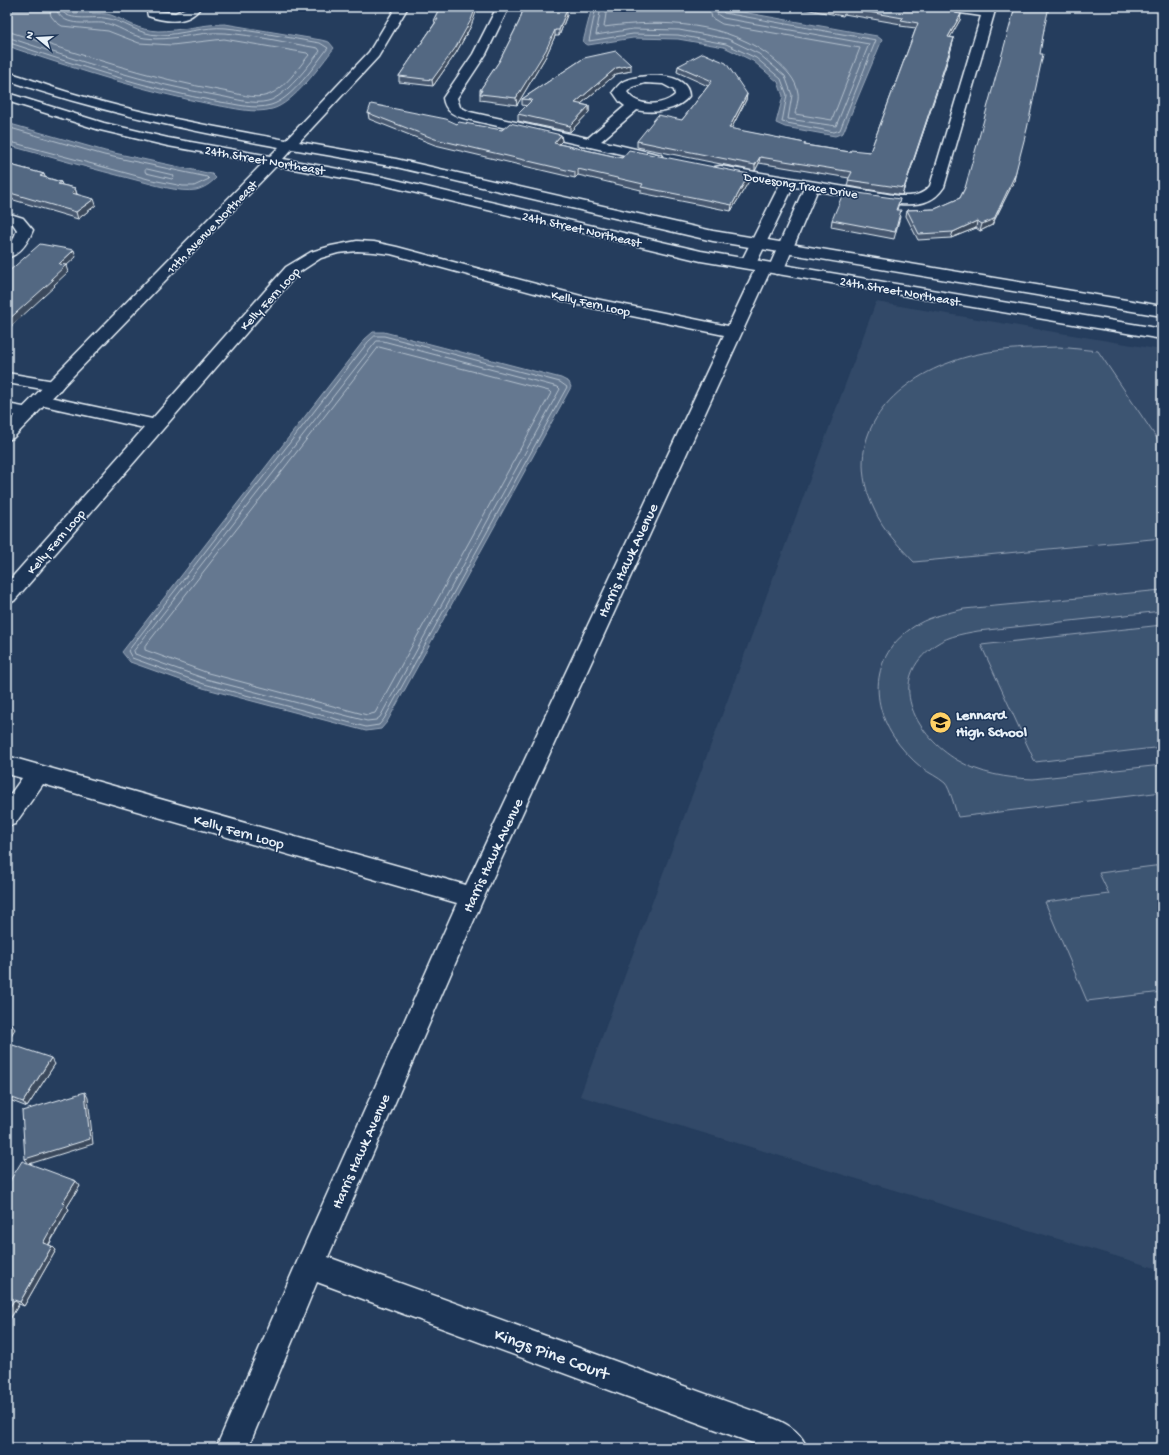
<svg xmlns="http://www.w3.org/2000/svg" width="1169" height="1455" viewBox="0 0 1169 1455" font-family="'Gochi Hand',sans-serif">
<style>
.built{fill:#334a68}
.green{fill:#3e5472;stroke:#93a2b5}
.water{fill:#657890;stroke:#99a8ba}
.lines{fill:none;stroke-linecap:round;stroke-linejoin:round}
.shore{stroke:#b4c1ce;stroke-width:1}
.street-casing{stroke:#e8f1f8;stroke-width:3}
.secondary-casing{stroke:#e8f1f8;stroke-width:3}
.street{fill:#1d3557;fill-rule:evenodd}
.secondary{fill:#1d3557;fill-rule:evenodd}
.wall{fill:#475970;stroke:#e8f1f8}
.shaded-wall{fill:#3a485b;stroke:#e8f1f8}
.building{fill:#536782;stroke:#e8f1f8}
.labels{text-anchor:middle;stroke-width:3;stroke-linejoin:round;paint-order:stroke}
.far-street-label{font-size:13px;fill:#e8f1f8;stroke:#1d3557}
.street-label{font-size:15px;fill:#e8f1f8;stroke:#1d3557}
.poi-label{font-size:15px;font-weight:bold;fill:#e8f1f8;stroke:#1d3557;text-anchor:start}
.near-street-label{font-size:18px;fill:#e8f1f8;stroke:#1d3557}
</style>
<rect width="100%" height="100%" fill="#253d5d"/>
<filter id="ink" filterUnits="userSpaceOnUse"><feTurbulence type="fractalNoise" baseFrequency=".025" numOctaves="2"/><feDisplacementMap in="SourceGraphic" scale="8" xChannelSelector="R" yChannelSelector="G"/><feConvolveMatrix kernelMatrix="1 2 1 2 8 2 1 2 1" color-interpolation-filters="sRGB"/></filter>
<g filter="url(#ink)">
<path class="built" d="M 876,302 L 1162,350 L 1162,1270 L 580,1096 Z"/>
<path class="green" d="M 1059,347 L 1098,351 L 1162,446 L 1162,538 L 914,562 C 899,546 883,530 874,509 C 841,440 887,385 951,362 C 985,349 1022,348 1059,347 Z
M 1162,590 L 1162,611 L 978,631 C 961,634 943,637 930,649 C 886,684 918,737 957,760 C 981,774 1006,778 1033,779 L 1162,765 L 1162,792 L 958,817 C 955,809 950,788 945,783 C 938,777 929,773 922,768 C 911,759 901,748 893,736 C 867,695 875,649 918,624 C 932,616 948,613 964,609 Z
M 1162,625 L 1162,747 L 1035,762 L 981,645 Z
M 1162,865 L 1162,992 L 1087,1001 L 1045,902 L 1109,894 L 1099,873 Z"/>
<path class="water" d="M 7,7 L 63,7 L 68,13 C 80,14 101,12 111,15 C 129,22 137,30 158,31 C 181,31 202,24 225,24 L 321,40 L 329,42 L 334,48 C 321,65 293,104 272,109 C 254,114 234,108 215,105 C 147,92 82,71 16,49 L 7,45 Z
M 592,7 L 714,7 L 877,36 L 882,40 L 843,133 L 835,136 L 785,127 L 776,123 L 783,96 L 778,82 L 753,61 L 724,47 L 678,39 L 633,38 L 588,45 L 583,42 Z
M 7,123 L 105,151 L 212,174 L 216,178 C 210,184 204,188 196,190 C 180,193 152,184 136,180 C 93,169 50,157 7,145 Z
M 373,332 L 384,332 L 561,378 L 569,382 L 571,387 L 387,722 L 381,729 L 366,731 L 203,688 L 130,662 L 122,652 L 365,339 Z"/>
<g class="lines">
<path class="shore" d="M 596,7 L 589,41 L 633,34 L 678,35 L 726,44 L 756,58 L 781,79 L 787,95 L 782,122 L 834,132 L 840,130 L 876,40 L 724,13 L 720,7
M 601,7 L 596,35 L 633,29 L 679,30 L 728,39 L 759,54 L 785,76 L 792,95 L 788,119 L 836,126 L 869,44 L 723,18 L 717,14 L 715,7
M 607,7 L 604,27 C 662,19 730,21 776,61 C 786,70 796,79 798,93 C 799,99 796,108 795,114 L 832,120 L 860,48 L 722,24 L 712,18 L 709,7
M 7,31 C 79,54 149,78 223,91 C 237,93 254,100 268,95 C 285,89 298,68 309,55 L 307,53 L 224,39 L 172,45 L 139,43 L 108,31 L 62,26 L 56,22 L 51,16 L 49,7
M 7,37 C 77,60 147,84 220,96 C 236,99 253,105 268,101 C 285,97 309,65 320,51 L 318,48 C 287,43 255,35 224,33 C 198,31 172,42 145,38 C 129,36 118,24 102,23 C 84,22 62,28 55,7
M 7,42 C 77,65 147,89 220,102 C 237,104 254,110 271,105 C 292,99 315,65 328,48 L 320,43 C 289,38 257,31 226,28 C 204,26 181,35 159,35 C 138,35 124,20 104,18 C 92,16 64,23 60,7
M 7,127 L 104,155 L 207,177 L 209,179 L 194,186 L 183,186 L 152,180 L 7,141
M 147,169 L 173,175 L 174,177 L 172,179 L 146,173 L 145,171 Z
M 375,336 L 384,336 L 560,382 L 567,387 L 384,719 L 379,725 L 366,727 L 204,684 L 132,658 L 128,651 L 368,342 Z
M 377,341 L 383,341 L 558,387 L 560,389 L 380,717 L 376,720 L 367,721 L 206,679 L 135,654 L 134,651 Z
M 379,347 L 549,391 L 551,393 L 375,713 L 367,715 L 208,673 L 145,650 L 145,647 Z"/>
<defs>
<path id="street" d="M 146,7 L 158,7 L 158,11 L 175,13 L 188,7 L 201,7 C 188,25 166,22 148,16 Z
M 497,7 L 509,7 L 486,54 L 457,98 L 460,107 L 470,112 L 588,138 L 625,106 L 620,102 L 613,92 C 616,88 620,83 624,81 C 640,74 688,70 689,96 C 678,111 653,114 637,110 L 601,141 L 661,155 L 663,158 L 661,161 L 656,162 L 467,119 C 455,116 445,112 443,98 L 473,54 ZM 645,83 L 663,84 L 674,90 L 675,95 C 663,106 637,108 627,92 L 632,87 Z
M 941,7 L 968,7 L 983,10 L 984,7 L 996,7 L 944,187 C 933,204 918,205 899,204 L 817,191 L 784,269 L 782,272 L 776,274 L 770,271 L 484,897 L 328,1257 L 775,1419 C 790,1425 801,1433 807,1448 L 766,1448 L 317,1282 L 248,1448 L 216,1448 L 300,1255 L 457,903 L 43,784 L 15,824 L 7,826 L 7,799 L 22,778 L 7,774 L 7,756 L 466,885 L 724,335 L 579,305 L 391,254 L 374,252 L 357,251 L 338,253 L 321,258 L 298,273 L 14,601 L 7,603 L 7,583 L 144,428 L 40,405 L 34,404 L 31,400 L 34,396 L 40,395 L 152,419 L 286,267 L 311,252 L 331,246 L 357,241 L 374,242 L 397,247 L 581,296 L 728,326 L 756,267 L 758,264 L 764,262 L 770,265 L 804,188 L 793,187 L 756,264 L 754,267 L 742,267 L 740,264 L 780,184 L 720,174 L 715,173 L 713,170 L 715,167 L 720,166 L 899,196 C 911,196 921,197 930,186 L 981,16 L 947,11 Z
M 7,213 L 23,218 L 33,230 C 28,242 21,254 7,258 L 7,245 L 13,240 L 17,230 L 13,224 L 7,222 Z
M 7,373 L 54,381 L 60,382 L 63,386 L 60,390 L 54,391 L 7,383 Z
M 7,404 L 34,409 L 37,413 L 34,417 L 28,418 L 7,414 Z"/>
<path id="secondary" d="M 396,7 L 408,7 L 378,57 L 299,142 L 396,159 L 713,231 L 1162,306 L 1162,316 L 713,241 L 396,167 L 292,149 L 283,159 L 383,177 L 701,251 L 1162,329 L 1162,339 L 701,261 L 383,185 L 276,166 L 13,438 L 7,440 L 7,424 L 263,163 L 168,146 L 100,130 L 7,101 L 7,93 L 104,123 L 168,138 L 270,156 L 279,147 C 186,130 96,111 7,80 L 7,72 C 29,78 49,87 71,93 C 141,114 214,127 286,140 L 369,52 Z"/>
</defs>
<use href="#street" class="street-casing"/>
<use href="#secondary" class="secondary-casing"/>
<use href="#street" class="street"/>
<use href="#secondary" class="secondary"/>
</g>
<path class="wall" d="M 440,7 L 471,26 L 456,53 L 433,86 L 399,82 L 399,76 L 435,23 L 434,19 Z
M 524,7 L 561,7 L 560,8 L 567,15 L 559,36 L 555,36 L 546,56 L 517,105 L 480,100 L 480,90 L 500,60 L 519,22 Z
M 793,7 L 952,7 L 957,13 L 961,14 L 960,20 L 950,37 L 954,38 L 950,53 L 902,195 L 847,186 L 849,178 L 759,163 L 755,171 L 637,147 L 637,141 L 682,120 L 708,86 L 677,72 L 678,66 L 747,94 L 746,100 L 731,129 L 805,143 L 805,145 L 850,152 L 870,152 L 916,28 L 900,26 L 901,24 L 844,14 L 843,16 Z
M 1044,29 L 1014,181 L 992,225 L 980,231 L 976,228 L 951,238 L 918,240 L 906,216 L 907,210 L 935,209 L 960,198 Z
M 584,58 L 631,71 L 616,74 L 581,104 L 589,106 L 589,112 L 570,132 L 518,121 L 518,114 L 527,106 L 522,105 L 522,99 Z
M 368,113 L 457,124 L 502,130 L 561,135 L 562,141 L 559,144 L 622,158 L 749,174 L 749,181 L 731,211 L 641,193 L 641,190 L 578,175 L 575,178 L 435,145 L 369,119 Z
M 7,164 L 44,174 L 45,177 L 61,182 L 62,185 L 75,188 L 77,194 L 96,205 L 78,219 L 7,198 Z
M 900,199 L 897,210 L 900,217 L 894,239 L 831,227 L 832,220 Z
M 7,1043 L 55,1064 L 27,1107 L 7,1099 Z
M 76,1181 L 80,1186 L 67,1207 L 69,1209 L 49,1245 L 56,1250 L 24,1306 L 19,1304 L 7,1324 L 7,1183 Z"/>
<path class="shaded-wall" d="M 476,7 L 478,7 L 471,26 L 456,53 L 433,86 L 432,80 Z
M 567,9 L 567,15 L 559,36 L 559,30 Z
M 961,14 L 960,20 L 947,43 L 948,37 Z
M 555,30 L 555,36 L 546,56 L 517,105 L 516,98 Z
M 954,38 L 950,53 L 902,195 L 904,188 Z
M 631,65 L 631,71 L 616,74 L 575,109 L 575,103 L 616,68 Z
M 747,94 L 746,100 L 728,135 L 729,128 Z
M 589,106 L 589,112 L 570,132 L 570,126 Z
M 561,135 L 562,141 L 554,149 L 554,143 Z
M 760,157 L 759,163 L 755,171 L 755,165 Z
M 578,169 L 578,175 L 575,178 L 575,172 Z
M 749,174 L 749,181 L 731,211 L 732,205 Z
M 1015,175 L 1014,181 L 992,225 L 980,231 L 982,224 Z
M 75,188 L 77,195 L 72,193 Z
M 94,199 L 96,205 L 78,219 L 76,212 Z
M 977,221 L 976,228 L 951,238 L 953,232 Z
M 74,250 L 76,257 L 66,266 L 68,272 L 54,285 L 55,286 L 7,330 L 7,321 L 51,279 L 59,264 Z
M 11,1024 L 15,1029 L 7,1042 L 7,1030 Z
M 51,1058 L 55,1064 L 27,1107 L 23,1102 Z
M 85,1092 L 88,1098 L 93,1144 L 29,1164 L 25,1159 Z
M 76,1181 L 80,1186 L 67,1207 L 69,1209 L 47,1247 L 43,1243 L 62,1203 Z
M 52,1246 L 56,1250 L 24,1306 L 20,1302 Z
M 14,1300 L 19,1304 L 7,1324 L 7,1312 Z"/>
<path class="building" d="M 440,7 L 476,7 L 471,20 L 456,47 L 432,80 L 399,76 L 438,19 L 434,19 Z
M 524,7 L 559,7 L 559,8 L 567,9 L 559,30 L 555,30 L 546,50 L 516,98 L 480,94 L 482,90 L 480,90 L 500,60 L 519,22 Z
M 828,7 L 952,7 L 958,8 L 955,13 L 961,14 L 948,37 L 954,38 L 904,188 L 848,180 L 852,172 L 760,157 L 755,165 L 637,141 L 658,115 L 682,120 L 712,81 L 678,66 L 703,53 L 726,63 L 747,94 L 729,128 L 805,143 L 804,145 L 850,152 L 851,150 L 870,152 L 918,23 L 901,20 L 903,18 L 845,8 L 844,10 Z
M 1015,7 L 1049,7 L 1044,29 L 1040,54 L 1043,54 L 1027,129 L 1015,175 L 994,219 L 982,224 L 977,221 L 953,232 L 919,234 L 907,210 L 935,209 L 960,198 L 965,188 Z
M 616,51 L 631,65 L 616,68 L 575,103 L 589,106 L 570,126 L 518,114 L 532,100 L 522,99 L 584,58 Z
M 371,104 L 446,119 L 457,124 L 459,122 L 502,130 L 510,123 L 561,135 L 554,143 L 622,158 L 629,150 L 749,174 L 732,205 L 641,187 L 643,184 L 578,169 L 575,172 L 435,139 L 368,113 Z
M 7,164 L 44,174 L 40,176 L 61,182 L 58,184 L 75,188 L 72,193 L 94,199 L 76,212 L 7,192 Z
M 844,191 L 900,199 L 896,210 L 901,210 L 895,232 L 832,220 Z
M 40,244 L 74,250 L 59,264 L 66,265 L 51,279 L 53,280 L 7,321 L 7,273 Z
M 7,1022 L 11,1024 L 7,1030 Z
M 7,1043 L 51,1058 L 23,1102 L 7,1096 Z
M 85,1092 L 90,1139 L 25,1159 L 22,1111 Z
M 22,1161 L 76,1181 L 62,1203 L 65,1204 L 43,1243 L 52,1246 L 20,1302 L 14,1300 L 7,1312 L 7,1183 L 8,1184 Z"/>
</g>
<defs>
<symbol id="school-disc" viewBox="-11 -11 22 22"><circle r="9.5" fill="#ffd166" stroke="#1d3557"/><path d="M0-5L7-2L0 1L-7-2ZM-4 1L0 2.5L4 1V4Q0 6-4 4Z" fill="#111"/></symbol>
</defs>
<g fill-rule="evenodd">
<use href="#school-disc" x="928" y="710" width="25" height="25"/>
</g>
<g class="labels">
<g class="far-street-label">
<text transform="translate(265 159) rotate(10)" y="5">24th Street Northeast</text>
<text transform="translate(801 184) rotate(9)" y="5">Dovesong Trace Drive</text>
<text transform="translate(211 226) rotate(-46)" y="5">11th Avenue Northeast</text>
<text transform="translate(582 228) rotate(13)" y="5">24th Street Northeast</text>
<text transform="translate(900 290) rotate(10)" y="5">24th Street Northeast</text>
<text transform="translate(269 298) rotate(-47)" y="5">Kelly Fern Loop</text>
<text transform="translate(591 302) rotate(13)" y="5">Kelly Fern Loop</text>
<text transform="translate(55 541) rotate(-49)" y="5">Kelly Fern Loop</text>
</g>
<g class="street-label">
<text transform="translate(627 560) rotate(-65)" y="5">Harris Hawk Avenue</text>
<text transform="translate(239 831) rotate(16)" y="5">Kelly Fern Loop</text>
<text transform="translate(492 855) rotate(-65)" y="5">Harris Hawk Avenue</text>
<text transform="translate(360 1151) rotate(-66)" y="5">Harris Hawk Avenue</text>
</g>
<g class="poi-label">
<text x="956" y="719">Lennard<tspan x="956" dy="17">High School</tspan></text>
</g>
<g class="near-street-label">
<text transform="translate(552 1353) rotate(20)" y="6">Kings Pine Court</text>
</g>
</g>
<rect width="1169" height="1455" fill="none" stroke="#1d3557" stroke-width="24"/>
<rect x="12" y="12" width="1145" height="1431" fill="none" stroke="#e8f1f8" stroke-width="1.5" filter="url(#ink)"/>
<g transform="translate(38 38) rotate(288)" stroke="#1d3557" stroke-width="3" paint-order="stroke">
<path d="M0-3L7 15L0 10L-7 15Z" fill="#e8f1f8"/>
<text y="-6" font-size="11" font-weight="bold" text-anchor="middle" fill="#e8f1f8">N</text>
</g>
</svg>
